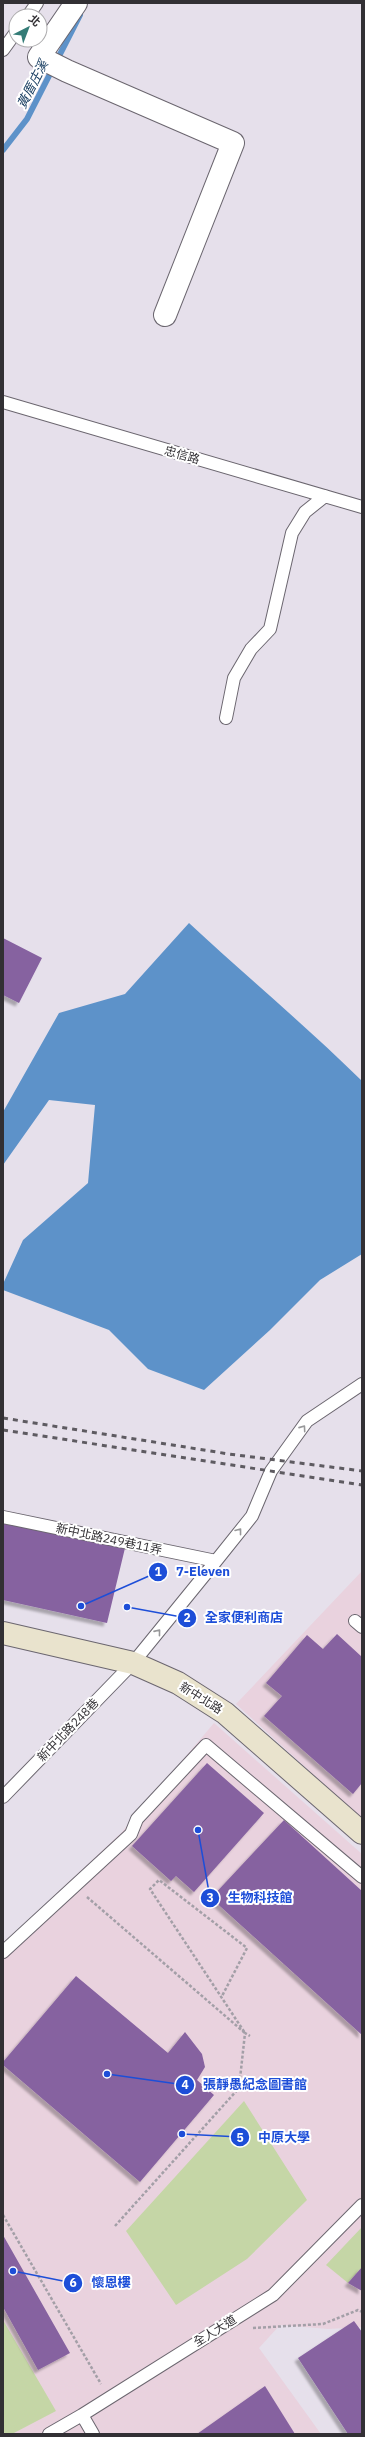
<svg xmlns="http://www.w3.org/2000/svg" width="365" height="2437" viewBox="0 0 365 2437" font-family="'IBM Plex Sans','Noto Sans TC',sans-serif">
<style>
.education{fill:#e9d2de}
.green{fill:#c5d6a6}
.water{fill:#5d92c9}
.lines{fill:none;stroke-linecap:round;stroke-linejoin:round}
.stream{stroke:#5d92c9;stroke-width:6}
.building{fill:#8662a0;filter:url(#shadow)}
.lane-casing{stroke:#6b666f;stroke-width:14}
.street-casing{stroke:#6b666f;stroke-width:24}
.secondary-casing{stroke:#6b666f;stroke-width:24}
.path{stroke:#a39fa7;stroke-width:2.5;stroke-dasharray:3 2;stroke-linecap:butt}
.lane{stroke:#fff;stroke-width:12}
.street{stroke:#fff;stroke-width:22}
.secondary{stroke:#e9e3cd;stroke-width:22}
.rail{stroke:#5e5b61;stroke-width:3;stroke-dasharray:5 5;stroke-linecap:butt}
.oneway{stroke:#98989a}
.labels{text-anchor:middle;stroke-width:4;stroke-linejoin:round;paint-order:stroke}
.street-label{font-size:12px;fill:#323034;stroke:#fff}
.water-label{font-size:13px;font-style:italic;fill:#0e355a;stroke:#fff}
.leader{fill:none;stroke:#1d4ed8;stroke-width:1.5}
.callout-dot{fill:#1d4ed8;stroke:#fff;stroke-width:1.5}
.mark-label{font-size:12px;text-anchor:middle;font-weight:bold;fill:#fff}
.callout-label{font-size:13px;text-anchor:middle;font-weight:bold;fill:#1d4ed8;stroke:#fff;stroke-width:4;stroke-linejoin:round;paint-order:stroke}
</style>
<defs>
<filter id="shadow"><feDropShadow dx="-3.5" dy="3.5" stdDeviation="1" flood-color="#0004"/></filter>
</defs>
<rect width="100%" height="100%" fill="#e6e0eb"/>
<path class="education" d="M 362,1571 L 362,1819 L 236,1704 Z
M 214,1723 L 362,1854 L 362,2327 L 328,2329 L 280,2325 L 259,2348 L 321,2434 L 3,2434 L 3,1944 L 121,1833 Z"/>
<path class="green" d="M 244,2101 L 307,2200 L 247,2259 L 176,2305 L 126,2231 Z
M 362,2227 L 362,2267 L 348,2283 L 326,2265 Z
M 3,2320 L 56,2411 L 12,2434 L 3,2434 Z"/>
<path class="water" d="M 189,923 C 246,976 306,1026 362,1081 L 362,1254 L 320,1280 L 270,1330 L 204,1390 L 148,1369 L 109,1330 L 3,1290 L 3,1284 L 23,1240 L 88,1183 L 95,1105 L 49,1100 L 3,1165 L 3,1112 L 59,1013 L 125,994 Z"/>
<g class="lines">
<path class="stream" d="M 3,150 L 27,119 L 80,15"/>
</g>
<path class="building" d="M 3,938 L 42,958 L 19,1003 L 3,995 Z
M 3,1522 L 125,1548 L 107,1623 L 3,1600 Z
M 337,1634 L 362,1657 L 362,1783 L 353,1794 L 264,1716 L 282,1696 L 266,1683 L 307,1635 L 323,1649 Z
M 207,1763 L 264,1813 L 194,1892 L 176,1876 L 171,1881 L 132,1846 Z
M 284,1820 L 362,1891 L 362,2035 L 211,1898 Z
M 76,1976 L 168,2053 L 185,2032 L 202,2054 L 205,2067 L 197,2080 L 214,2095 L 140,2182 L 3,2065 L 3,2062 Z
M 3,2235 L 70,2353 L 38,2370 L 3,2307 Z
M 362,2267 L 362,2291 L 348,2283 Z
M 354,2321 L 362,2332 L 362,2434 L 348,2434 L 298,2358 Z
M 265,2386 L 295,2434 L 197,2434 Z"/>
<g class="lines">
<defs>
<path id="lane" d="M 28,16 L 37,3
M 3,50 L 16,32
M 3,402 L 362,507
M 226,718 L 234,678 L 251,649 L 270,629 L 292,533 L 305,512 L 325,496
M 3,1517 L 216,1561
M 355,1621 L 362,1627
M 3,1797 L 133,1663 L 216,1561 L 252,1516 L 271,1471 L 307,1421 L 362,1384
M 3,1952 L 131,1834 L 137,1819 L 206,1745 L 362,1877
M 82,2415 L 93,2434
M 49,2434 L 82,2415 L 273,2295 L 362,2205"/>
<path id="street" d="M 76,3 L 39,57 L 67,71 L 233,143 L 165,315"/>
<path id="secondary" d="M 3,1633 L 133,1663 L 178,1683 L 225,1713 L 362,1833"/>
</defs>
<use href="#lane" class="lane-casing"/>
<use href="#street" class="street-casing"/>
<use href="#secondary" class="secondary-casing"/>
<path class="path" d="M 87,1897 L 245,2033 L 150,1889 L 159,1880 L 247,1948 L 221,1998
M 3,2215 L 101,2384
M 115,2226 L 239,2088 L 245,2033 L 250,2036
M 253,2328 L 323,2324 L 358,2310 L 362,2312"/>
<use href="#lane" class="lane"/>
<use href="#street" class="street"/>
<use href="#secondary" class="secondary"/>
<path class="rail" d="M 3,1418 L 229,1454 L 362,1471
M 3,1430 L 362,1485"/>
</g>
<defs><path id="oneway-chevron" d="M-2-3.5L2.5 0L-2 3.5" fill="none" stroke-width="1.6" stroke-linecap="round" stroke-linejoin="round"/></defs>
<g class="oneway">
<use href="#oneway-chevron" transform="translate(303 1428) rotate(-55)"/>
<use href="#oneway-chevron" transform="translate(239 1531) rotate(-52)"/>
<use href="#oneway-chevron" transform="translate(158 1632) rotate(-51)"/>
</g>
<g class="labels">
<g class="street-label">
<text transform="translate(182 455) rotate(16)" y="4">忠信路</text>
<text transform="translate(109 1539) rotate(12)" y="4">新中北路249巷11弄</text>
<text transform="translate(201 1698) rotate(32)" y="4">新中北路</text>
<text transform="translate(68 1730) rotate(-46)" y="4">新中北路248巷</text>
<text transform="translate(215 2331) rotate(-32)" y="4">全人大道</text>
</g>
<g class="water-label">
<text transform="translate(32 84) rotate(-63)" y="5">黃厝庄溪</text>
</g>
</g>
<path class="leader" d="M81 1606L158 1572M127 1607L187 1618M198 1830L210 1898M107 2074L185 2085M182 2134L240 2137M13 2271L73 2283"/>
<g class="callout-dot">
<circle cx="81" cy="1606" r="4"/>
<circle cx="127" cy="1607" r="4"/>
<circle cx="198" cy="1830" r="4"/>
<circle cx="107" cy="2074" r="4"/>
<circle cx="182" cy="2134" r="4"/>
<circle cx="13" cy="2271" r="4"/>
<circle cx="158" cy="1572" r="10"/>
<circle cx="187" cy="1618" r="10"/>
<circle cx="210" cy="1898" r="10"/>
<circle cx="185" cy="2085" r="10"/>
<circle cx="240" cy="2137" r="10"/>
<circle cx="73" cy="2283" r="10"/>
</g>
<g class="mark-label">
<text x="158" y="1576">1</text>
<text x="187" y="1622">2</text>
<text x="210" y="1902">3</text>
<text x="185" y="2089">4</text>
<text x="240" y="2142">5</text>
<text x="73" y="2287">6</text>
</g>
<g class="callout-label">
<text x="203" y="1576">7-Eleven</text>
<text x="244" y="1622">全家便利商店</text>
<text x="260" y="1902">生物科技館</text>
<text x="255" y="2089">張靜愚紀念圖書館</text>
<text x="284" y="2142">中原大學</text>
<text x="111" y="2287">懷恩樓</text>
</g>
<rect width="365" height="2437" fill="none" stroke="#323034" stroke-width="8"/>
<g transform="translate(28 28) rotate(42)"><circle r="19" fill="#ffffff" stroke="#adacae"/>
<path d="M0-3L7 15L0 10L-7 15Z" fill="#347c77"/>
<text y="-6" font-size="11" font-weight="bold" text-anchor="middle" fill="#323034">北</text>
</g>
</svg>
